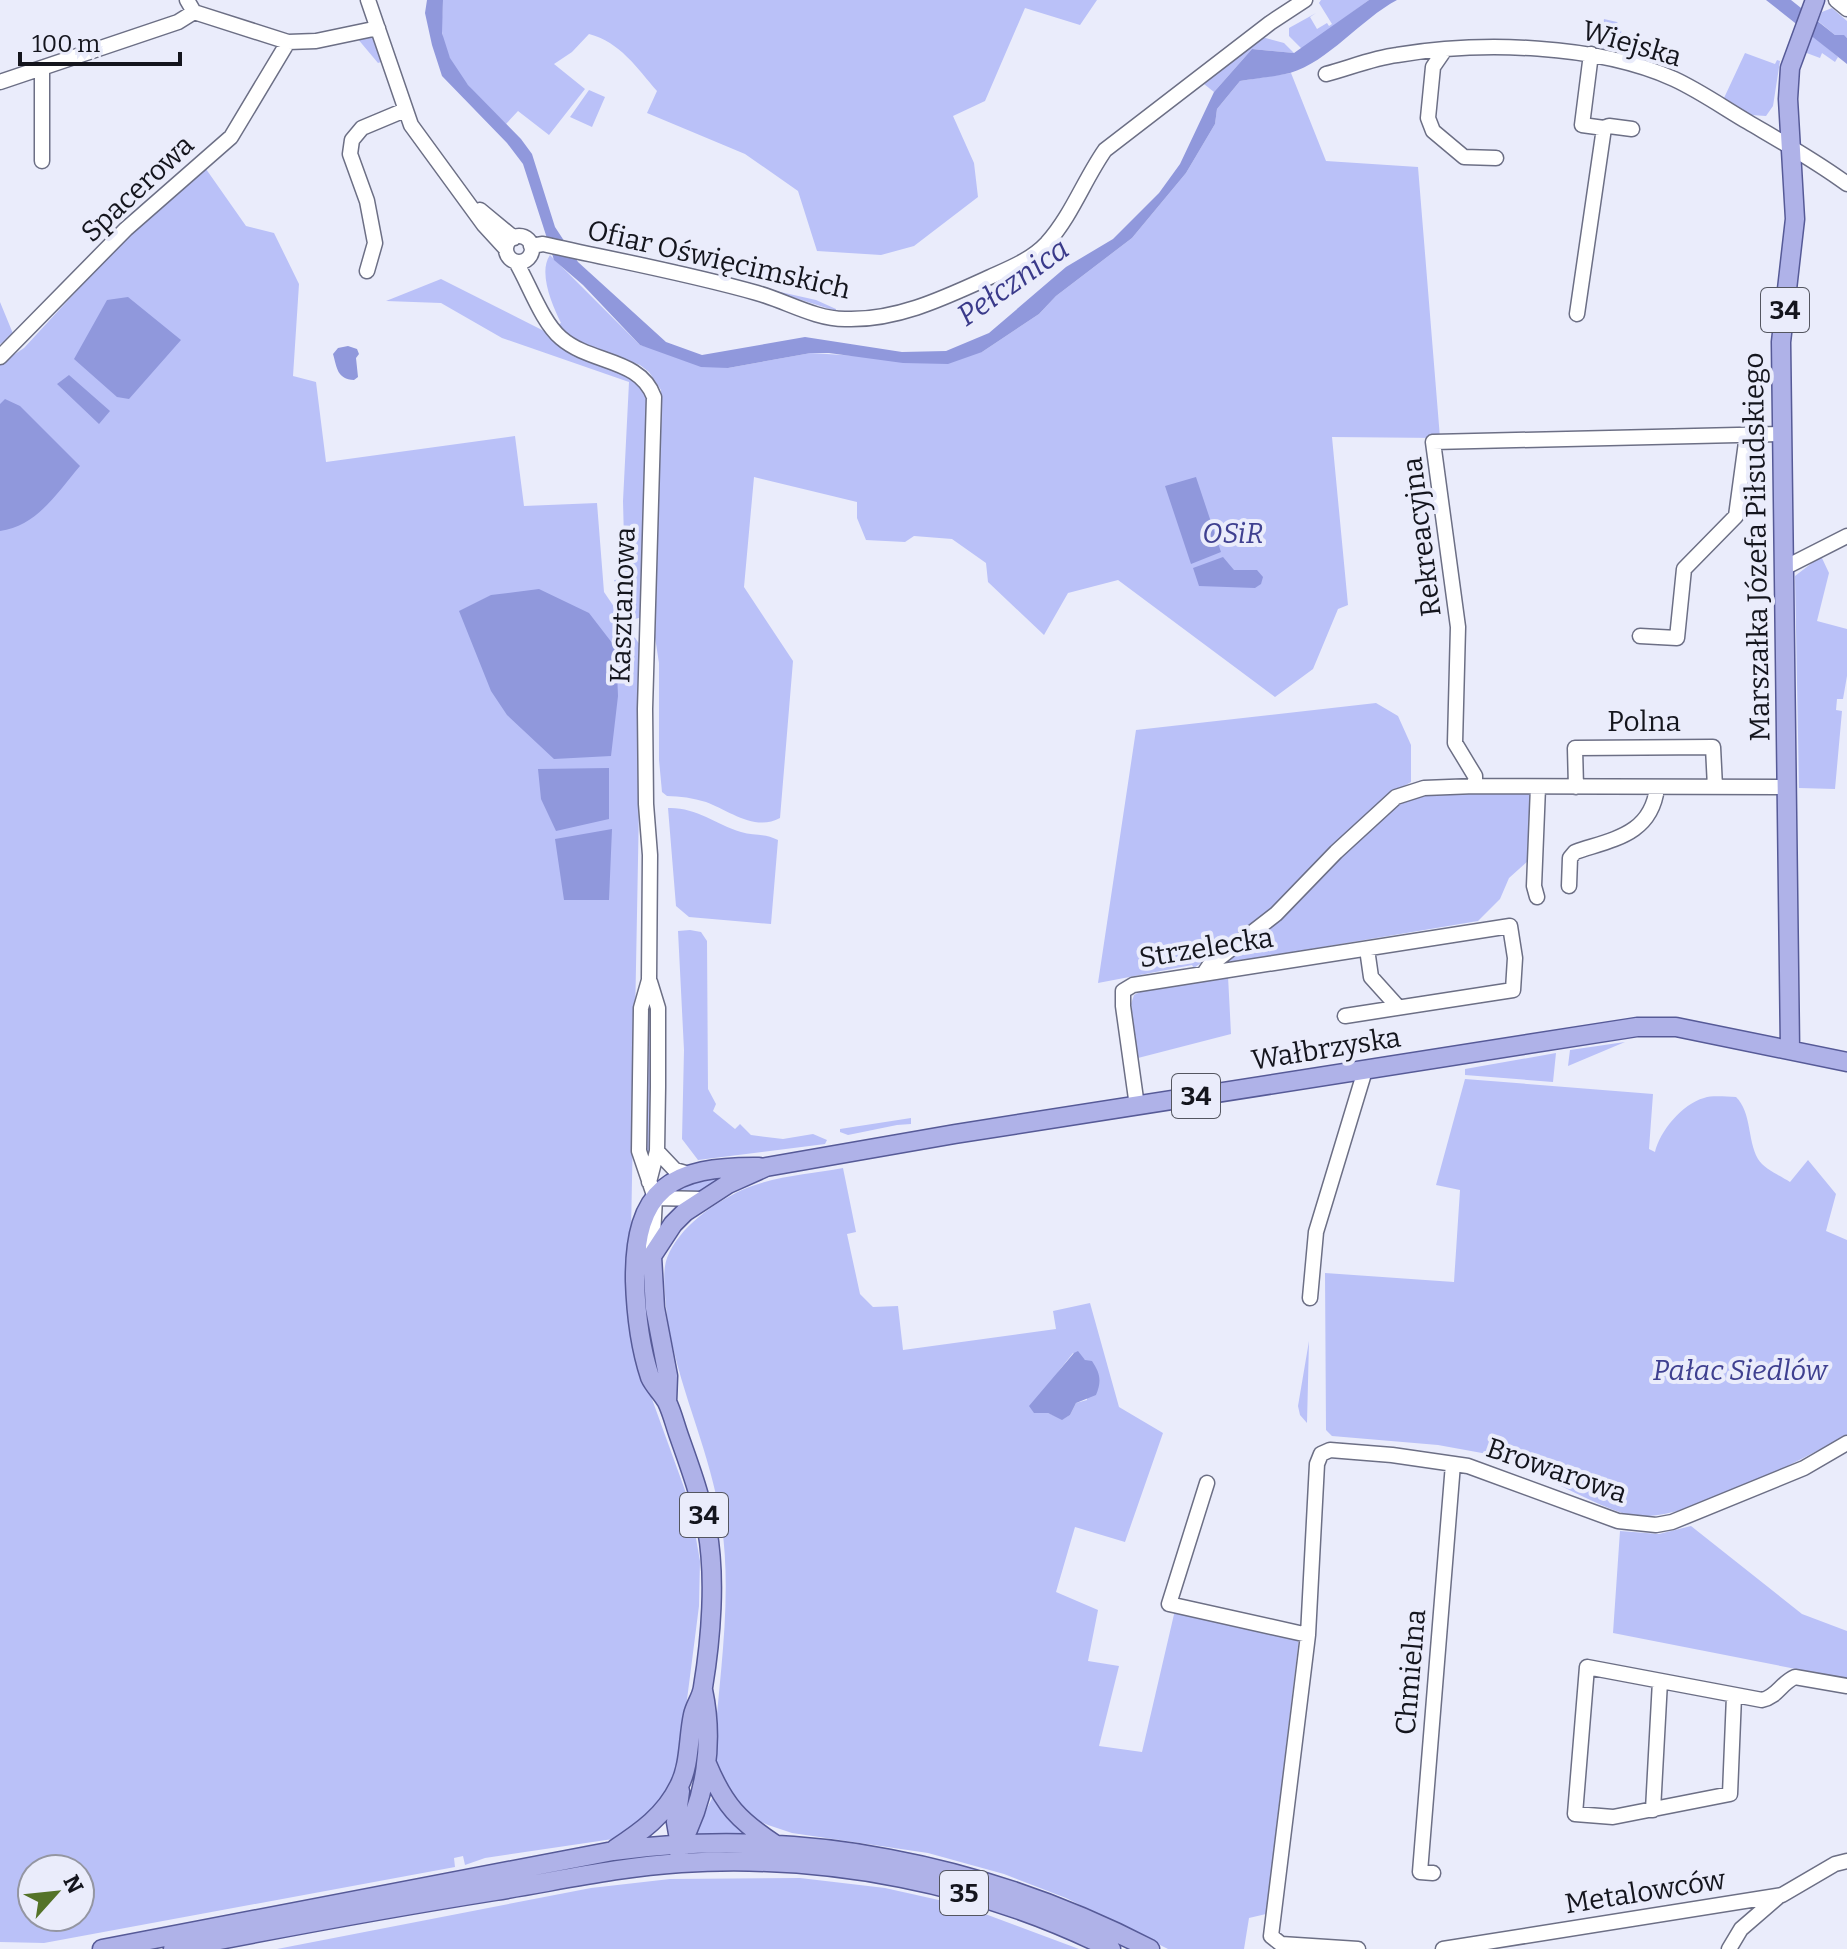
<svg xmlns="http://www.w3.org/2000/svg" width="1847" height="1949" viewBox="0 0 1847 1949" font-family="Bitter,serif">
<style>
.green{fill:#bac1f8;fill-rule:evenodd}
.water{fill:#9098dc}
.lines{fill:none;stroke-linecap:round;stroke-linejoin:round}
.minor-casing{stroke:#6c6f85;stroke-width:17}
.major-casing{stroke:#565a97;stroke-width:21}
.minor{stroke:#fff;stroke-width:14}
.major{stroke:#afb2e8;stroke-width:18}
.labels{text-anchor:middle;stroke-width:8;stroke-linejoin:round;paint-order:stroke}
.shield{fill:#eaecfb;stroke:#545660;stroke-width:2}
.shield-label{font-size:26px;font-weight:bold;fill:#14151d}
.street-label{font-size:28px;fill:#14151d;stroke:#eaecfb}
.park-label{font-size:28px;font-style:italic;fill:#3f4090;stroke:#eaecfb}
.water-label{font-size:30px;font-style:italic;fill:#3a3a8a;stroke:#eaecfb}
</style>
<rect width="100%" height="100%" fill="#eaecfb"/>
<path class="green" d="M 443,0 L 1097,0 L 1080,25 L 1025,8 L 985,101 L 953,116 L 974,163 L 978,197 L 914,246 L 881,255 L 817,251 L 798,191 L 745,154 L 647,113 L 657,91 C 637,68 620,42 589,34 L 572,52 L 554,64 L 585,89 L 549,135 L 518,111 L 506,124 C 480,98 446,70 442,32 C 441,21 443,10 443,0 Z
M 1321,0 L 1369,0 L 1302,49 L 1289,36 L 1289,28 L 1316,13 L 1310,17 L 1317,29 L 1327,23 L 1329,26 L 1332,24 L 1319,3 Z
M 1832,8 L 1847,21 L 1847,38 L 1843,35 L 1835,35 L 1818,21 L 1822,12 Z
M 1604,19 L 1617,22 C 1624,31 1623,42 1615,51 L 1603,50 L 1604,44 L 1600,44 Z
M 371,34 L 375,37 L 381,62 L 378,63 L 357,38 Z
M 1812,35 L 1838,57 L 1835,62 L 1822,53 L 1820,58 L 1804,52 Z
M 1262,37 L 1284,43 L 1294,53 L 1252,49 L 1214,92 L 1204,84 Z
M 1745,53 L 1775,64 L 1777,60 L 1780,61 L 1773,106 L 1766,116 L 1751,115 L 1724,98 Z
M 1291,73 L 1326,161 L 1418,167 L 1440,438 L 1332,437 L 1348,605 L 1338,609 L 1313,669 L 1275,697 L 1118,580 L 1068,593 L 1044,635 L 988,582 L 986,563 L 952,539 L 914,536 L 905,542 L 866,540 L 857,518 L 857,502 L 754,477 L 744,587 L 793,661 L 780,818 C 755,832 728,810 706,802 C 693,798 680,796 667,796 L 662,792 L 659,760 L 659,663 L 652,618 L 657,583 L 653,582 L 661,390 L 649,372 L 640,365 L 576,341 L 558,325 L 561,323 C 552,305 538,272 550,255 L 640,345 L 728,368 L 811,353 L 858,356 L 982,352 L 1039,314 L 1056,296 L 1132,238 L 1186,173 L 1215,124 L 1217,109 L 1240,81 Z
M 589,90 L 605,97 L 592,127 L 570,117 Z
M 206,169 L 246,226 L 274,233 L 299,284 L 293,376 L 316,382 L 326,462 L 515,436 L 524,506 L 597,503 L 604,592 L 642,648 L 631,1233 L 648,1388 L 690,1504 L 700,1561 L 699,1606 L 679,1762 L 663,1801 L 624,1833 L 613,1839 L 485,1858 L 465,1865 L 463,1856 L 454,1858 L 455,1867 L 44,1943 L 0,1942 L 0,364 L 24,348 L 131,232 ZM 32,1869 L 80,1869 L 80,1917 L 32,1917 Z
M 441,279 L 544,331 C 568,357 601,359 631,376 C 638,380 643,389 648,396 L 642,617 L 635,619 L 630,615 L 614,580 L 625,579 L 623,501 L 629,382 L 502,338 L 441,303 L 386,301 Z
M 767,289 L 816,300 L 836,309 L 836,311 Z
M 0,302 L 14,336 L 0,344 Z
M 1821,556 L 1829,573 L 1817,621 L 1847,629 L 1847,676 L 1843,699 L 1837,699 L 1836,710 L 1842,711 L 1835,789 L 1799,788 L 1795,576 Z
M 1376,703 L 1398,716 L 1411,745 L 1411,782 C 1355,813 1320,864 1274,907 C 1250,930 1220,948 1194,968 L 1192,965 L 1098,983 L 1136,730 Z
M 1527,789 L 1533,794 L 1528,861 L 1509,878 L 1500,899 L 1478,921 L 1215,965 L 1387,807 L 1422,792 Z
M 668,808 C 696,807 715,824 741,832 C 754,836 765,833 778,840 L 771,924 L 689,917 L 676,906 Z
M 690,930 L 701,932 L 707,941 L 708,1089 L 716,1104 L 713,1111 L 735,1129 L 740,1124 L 751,1135 L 783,1139 L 813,1134 L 827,1140 L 825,1144 L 698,1160 L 682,1139 L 684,1050 L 678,931 Z
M 1228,976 L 1231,1034 L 1138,1058 L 1131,1004 L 1134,995 L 1142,991 Z
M 651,996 L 653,1066 L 650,1162 L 646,1158 L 647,997 Z
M 1625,1042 L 1568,1066 L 1570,1050 Z
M 1556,1053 L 1553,1082 L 1465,1075 L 1465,1069 Z
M 1465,1079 L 1653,1094 L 1649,1149 L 1655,1152 C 1660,1131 1682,1104 1704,1098 C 1713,1095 1726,1097 1736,1097 C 1752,1113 1747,1139 1758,1159 C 1764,1169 1781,1176 1790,1182 L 1808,1160 L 1836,1194 L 1826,1231 L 1847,1240 L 1847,1435 C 1801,1459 1675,1530 1625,1514 C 1594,1504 1557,1483 1525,1469 L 1526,1461 L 1438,1445 L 1332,1436 L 1326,1430 L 1325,1273 L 1454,1282 L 1460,1190 L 1436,1185 Z
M 911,1118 L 911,1124 L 897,1125 L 848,1135 L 840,1132 L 840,1129 Z
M 843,1168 L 856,1232 L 847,1234 L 860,1294 L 873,1307 L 898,1306 L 903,1350 L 1056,1329 L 1053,1311 L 1090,1303 L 1119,1407 L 1163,1433 L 1125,1542 L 1075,1527 L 1056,1592 L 1098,1610 L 1088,1661 L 1119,1666 L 1099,1746 L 1142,1752 L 1175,1610 L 1299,1638 L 1266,1914 L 1249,1918 L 1244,1949 L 1168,1949 L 1066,1898 L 1004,1874 L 928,1853 L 792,1833 L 768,1825 L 755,1819 L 734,1799 L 719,1771 L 714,1750 C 720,1666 736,1578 716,1495 C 702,1431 673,1372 666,1307 C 665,1292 662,1272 667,1258 C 679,1227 714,1203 742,1190 C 773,1176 811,1174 843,1168 ZM 1073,1353 L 1085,1360 L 1087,1400 L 1076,1403 L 1070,1415 L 1063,1419 L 1048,1413 L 1058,1372 Z
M 742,1170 C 720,1182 702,1196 676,1191 L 676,1188 Z
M 1309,1341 L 1307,1423 L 1300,1415 L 1298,1406 Z
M 1691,1526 L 1802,1614 L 1847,1631 L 1847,1679 L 1613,1633 L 1620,1531 L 1659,1534 Z
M 713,1796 L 753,1836 L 694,1836 Z
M 800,1878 L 885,1888 L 961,1905 L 1079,1949 L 277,1949 L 591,1888 L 670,1879 Z"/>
<path class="water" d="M 427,0 L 443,0 L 442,33 L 450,58 L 468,85 L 521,139 L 532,154 L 555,227 L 578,262 L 666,342 L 702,355 L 805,337 L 902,352 L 946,351 L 989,333 L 1066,267 L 1113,239 L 1159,193 L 1180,164 L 1214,92 L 1252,49 L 1294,53 L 1369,0 L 1397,0 C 1361,19 1328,62 1290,73 C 1274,77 1256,78 1240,81 L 1217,109 L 1215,124 L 1186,173 L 1132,238 L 1056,296 L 1039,314 L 982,352 L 948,364 L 903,363 L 829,353 L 811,353 L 728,368 L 701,367 L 640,345 L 583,285 L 554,260 L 523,164 L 507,143 L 442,76 L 432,45 L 425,13 Z
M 1766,0 L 1791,0 L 1835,35 L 1844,35 L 1847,38 L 1847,64 Z
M 128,297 L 181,340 L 129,399 L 117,397 L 74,359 L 107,300 Z
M 348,346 L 357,349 L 359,354 L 356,358 L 358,377 L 354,380 C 337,379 337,368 333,354 L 338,348 Z
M 69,375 L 110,411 L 99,424 L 57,384 Z
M 5,399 L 20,406 L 80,466 C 57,493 37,526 0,531 L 0,404 Z
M 1196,477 L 1221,552 L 1191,564 L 1165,486 Z
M 1223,557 L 1234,570 L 1257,570 L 1263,577 L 1261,584 L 1255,588 L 1199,586 L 1193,568 Z
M 539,589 L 589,613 L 616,648 L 618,696 L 611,756 L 554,759 L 507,715 L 491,691 L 459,611 L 491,595 Z
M 609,768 L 609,819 L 556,831 L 541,799 L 538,769 Z
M 612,829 L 609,900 L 564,900 L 555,839 Z
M 1078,1351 L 1085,1360 L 1092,1361 C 1100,1373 1102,1381 1096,1395 L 1076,1403 L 1070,1415 L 1062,1420 L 1048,1413 L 1034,1413 L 1029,1406 L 1074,1353 Z"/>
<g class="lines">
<defs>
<path id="minor" d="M 187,0 L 194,12 L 288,42 L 316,41 L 378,28
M 368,0 L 411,125 L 484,225 L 506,249
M 1836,0 L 1847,9
M 1444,51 L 1433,67 L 1428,118 L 1433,131 L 1464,157 L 1496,158
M 1326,74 C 1349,68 1373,58 1397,55 C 1481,41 1596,44 1674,79 C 1700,91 1724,108 1748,122 C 1782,142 1816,161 1847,184
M 0,82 L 178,22 L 194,12
M 1604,128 L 1609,126 L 1632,129
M 42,161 L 42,68
M 480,210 L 514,238
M506 249a13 13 0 1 1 26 0a13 13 0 1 1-26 0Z
M 531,246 L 543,244 C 614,260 687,273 757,293 C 786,301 815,319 845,319 C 896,321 944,298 990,277 C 1010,268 1031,260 1047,243 C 1072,215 1084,180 1105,150 L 1270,23 L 1305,0
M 516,262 C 529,284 542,322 561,338 C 591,364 640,358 654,397 L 645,709 L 646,804 L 650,855 L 649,980 L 641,1008 L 639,1151 L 655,1198 L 652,1256
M 367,271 L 375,243 L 367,201 L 350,154 L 352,140 L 362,128 L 405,110
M 1577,314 L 1604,128 L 1582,125 L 1591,54
M 0,357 L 126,229 L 231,137 L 288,42
M 1784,568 L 1847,536
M 1640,636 L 1677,638 L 1684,569 L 1736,516 L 1747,435
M 1475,786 L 1475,776 L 1455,743 L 1458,627 L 1433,442 L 1781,434
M 1576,787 L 1575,748 L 1713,747 L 1715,787
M 1569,886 L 1570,858 L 1575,852 C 1613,839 1651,835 1657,788
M 1537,897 L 1534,886 L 1538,787
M 1367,949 L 1371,977 L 1398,1007
M 1205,972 L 1209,966 L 1276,914 L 1336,852 L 1396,797 L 1424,788 L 1475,786 L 1788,787
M 1137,1106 L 1123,1006 L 1123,991 L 1133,985 L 1510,926 L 1515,958 L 1513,990 L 1345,1016
M 657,1151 L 675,1170 L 689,1174
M 649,1182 L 657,1151 L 658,1087 L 658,1008 L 650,982
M 655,1198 L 702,1199
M 1310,1298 L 1316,1232 L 1363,1077 L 1362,1071
M 1207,1483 L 1169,1604 L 1308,1635
M 1734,1696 L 1730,1794 L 1613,1817 L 1575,1814 L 1587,1667 L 1762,1700 C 1777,1697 1781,1683 1795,1677 L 1847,1686
M 1653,1810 L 1660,1681
M 1433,1873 L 1420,1872 L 1453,1464
M 1358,1949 L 1281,1944 L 1271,1936 L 1308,1635 L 1317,1464 L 1321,1454 L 1330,1450 L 1392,1455 L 1468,1466 L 1618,1521 L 1656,1525 L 1672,1522 L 1804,1468 L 1847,1443
M 1443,1949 L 1782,1895 L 1835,1864 L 1847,1861
M 1729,1949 L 1741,1929 L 1778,1897"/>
<path id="major" d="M 1790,1049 L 1781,342 L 1795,219 L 1788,99 L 1790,68 L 1815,0
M 667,1402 L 668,1376 L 655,1308 L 652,1256 L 673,1224 L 685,1212 L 728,1184 L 766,1167 L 955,1134 L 1637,1027 L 1676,1027 L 1847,1062
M 707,1764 C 724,1805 739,1821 776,1845
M 680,1845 L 676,1822 L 680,1791
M 615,1849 C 641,1832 665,1815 679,1786 C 690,1765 688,1738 693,1715 C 695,1705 702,1697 703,1687 C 711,1639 716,1577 707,1529 C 701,1497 690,1467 679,1436 C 675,1425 672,1412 667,1402 C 662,1393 654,1386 650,1377 C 640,1347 636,1312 635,1281 C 634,1188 671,1166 759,1167
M 679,1852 L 680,1845 C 706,1799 714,1742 703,1690
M 102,1949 L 613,1851 C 797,1826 986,1864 1150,1949
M 173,1949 C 280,1928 388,1908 495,1891 C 557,1881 619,1867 681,1863 C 827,1854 980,1883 1111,1949"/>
</defs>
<use href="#minor" class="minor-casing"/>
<use href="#major" class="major-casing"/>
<use href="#minor" class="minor"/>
<use href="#major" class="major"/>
</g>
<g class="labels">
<g class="shield">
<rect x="1761" y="288" width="48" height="44" rx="6"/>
<rect x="1172" y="1074" width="48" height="44" rx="6"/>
<rect x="680" y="1493" width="48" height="44" rx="6"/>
<rect x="940" y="1871" width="48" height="44" rx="6"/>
</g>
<g class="shield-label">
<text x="1785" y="319">34</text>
<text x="1196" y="1105">34</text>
<text x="704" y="1524">34</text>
<text x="964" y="1902">35</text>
</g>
<g class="street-label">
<text transform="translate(1632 43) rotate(16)" y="10">Wiejska</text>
<text transform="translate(137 188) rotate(-43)" y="10">Spacerowa</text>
<text transform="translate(719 259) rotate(13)" y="10">Ofiar Oświęcimskich</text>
<text transform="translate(1421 537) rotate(-97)" y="10">Rekreacyjna</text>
<text transform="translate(1756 547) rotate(-91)" y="10">Marszałka Józefa Piłsudskiego</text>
<text transform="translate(622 605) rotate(-88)" y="10">Kasztanowa</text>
<text x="1644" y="731">Polna</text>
<text transform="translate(1206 947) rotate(-9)" y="10">Strzelecka</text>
<text transform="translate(1326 1048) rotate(-9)" y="10">Wałbrzyska</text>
<text transform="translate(1557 1470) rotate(19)" y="10">Browarowa</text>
<text transform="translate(1410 1672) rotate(-85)" y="10">Chmielna</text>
<text transform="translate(1645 1891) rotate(-9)" y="10">Metalowców</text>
</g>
<g class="park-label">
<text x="1233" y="543">OSiR</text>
<text x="1740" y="1380">Pałac Siedlów</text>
</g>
<g class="water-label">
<text transform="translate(1013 282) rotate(-35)" y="10">Pełcznica</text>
</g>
</g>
<g transform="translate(56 1893) rotate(63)"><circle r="38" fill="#eaecfb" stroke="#9496a2" stroke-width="2"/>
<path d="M0-6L14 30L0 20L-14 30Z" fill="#547328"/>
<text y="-12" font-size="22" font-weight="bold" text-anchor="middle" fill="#14151d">N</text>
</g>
<path d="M20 52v12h160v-12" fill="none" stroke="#14151d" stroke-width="4"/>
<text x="32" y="52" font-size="24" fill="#14151d" stroke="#eaecfb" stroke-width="6" paint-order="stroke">100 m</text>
</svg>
